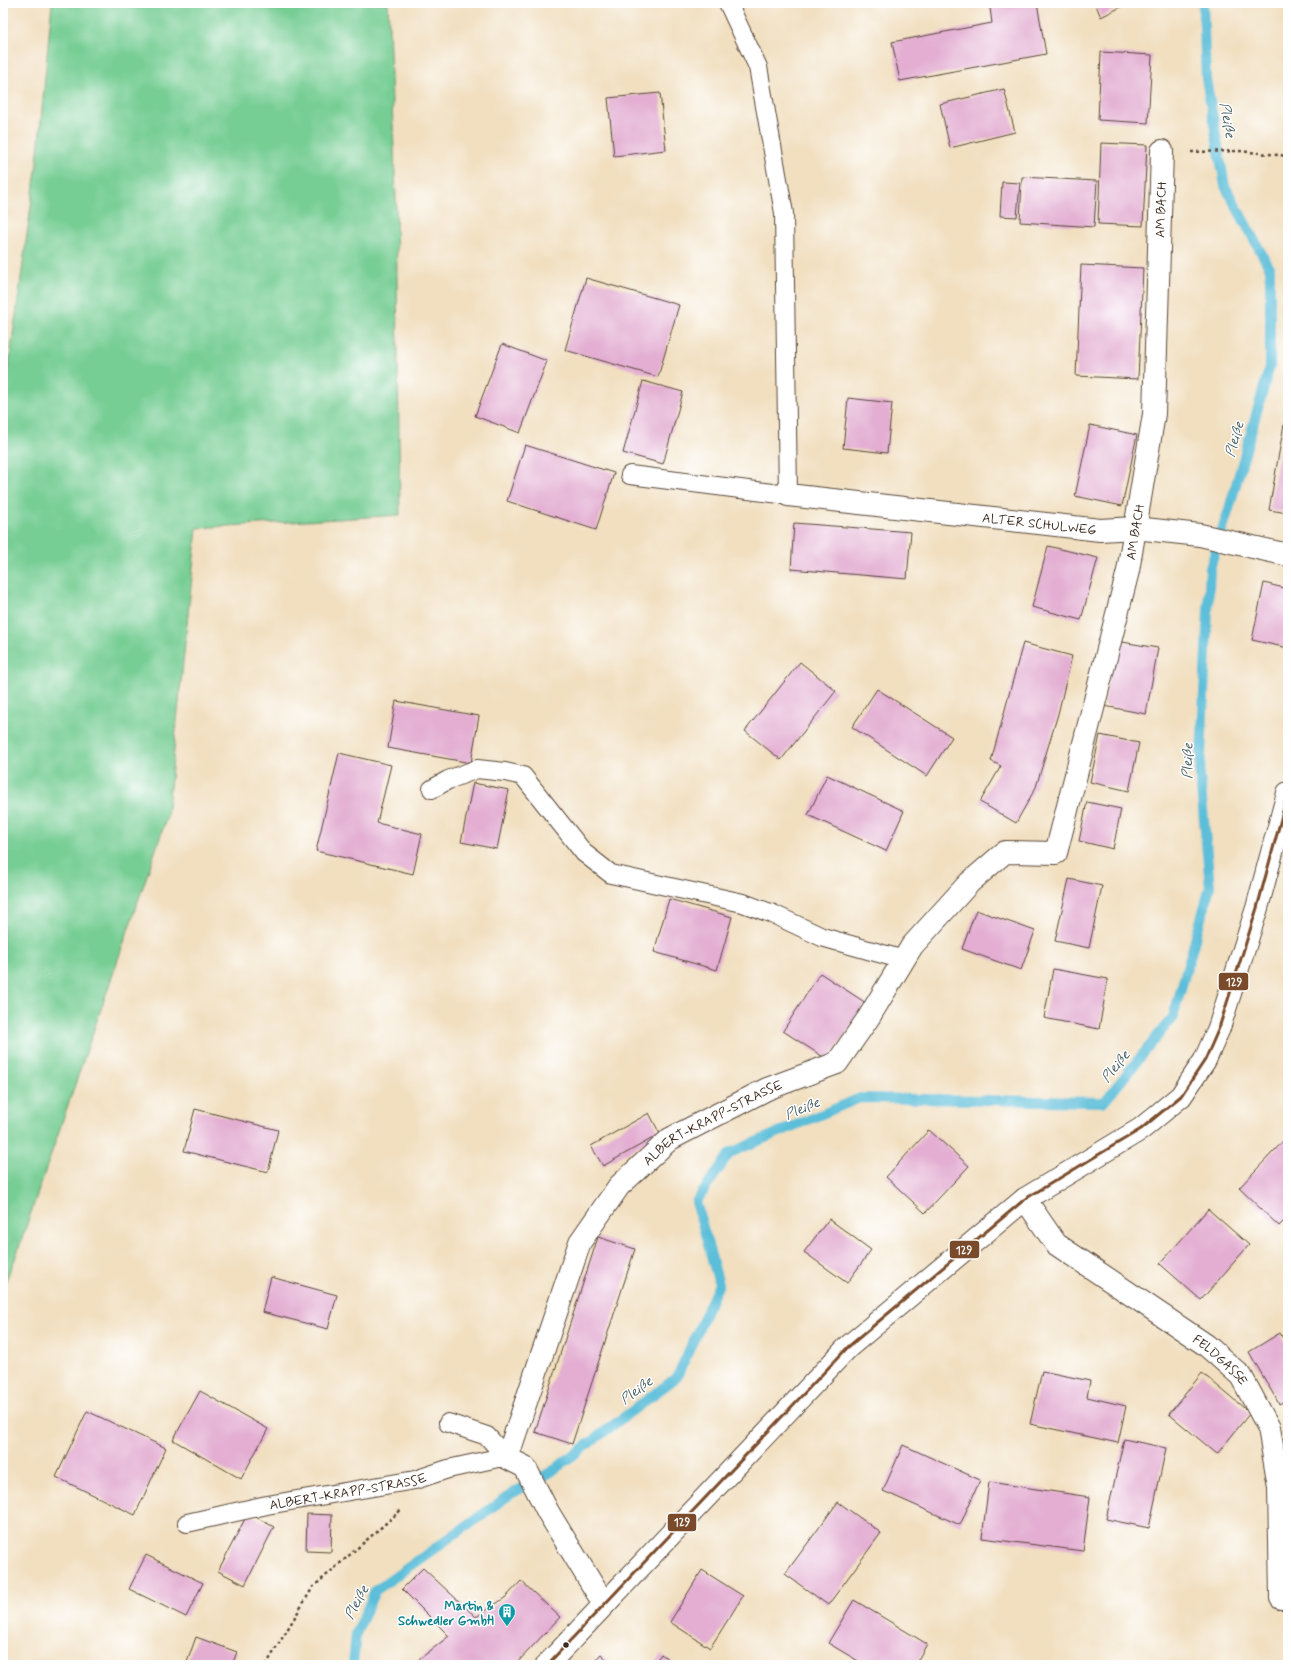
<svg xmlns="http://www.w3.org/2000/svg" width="1291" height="1668" viewBox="0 0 1291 1668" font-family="Mynerve,sans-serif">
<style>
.green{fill:#77ce94;stroke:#597c59}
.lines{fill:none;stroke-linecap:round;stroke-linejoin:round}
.stream{stroke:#5bbed9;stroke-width:10}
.building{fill:#e3aed2}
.lane-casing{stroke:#564536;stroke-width:20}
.street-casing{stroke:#564536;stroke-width:24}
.secondary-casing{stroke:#564536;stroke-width:24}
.path{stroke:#564536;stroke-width:2.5;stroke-dasharray:3 3;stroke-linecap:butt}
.lane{stroke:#fff;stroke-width:18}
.street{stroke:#fff;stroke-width:22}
.secondary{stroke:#fff;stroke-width:22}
.bus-1-casing{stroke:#fff;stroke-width:6}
.bus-1{stroke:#7a4b2a;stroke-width:3}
.bus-dot{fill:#3b2a1e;stroke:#fff;stroke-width:1.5}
.labels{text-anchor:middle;stroke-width:3;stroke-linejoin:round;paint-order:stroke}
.street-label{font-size:13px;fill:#3b2a1e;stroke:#fff}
.culture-label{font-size:13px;font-weight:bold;fill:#0d838f;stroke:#fff;text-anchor:end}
.water-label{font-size:14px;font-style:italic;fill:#465e5f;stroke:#fff}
.line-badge{stroke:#fff;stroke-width:1.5}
.badge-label{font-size:11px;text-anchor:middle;font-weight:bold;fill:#fff}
</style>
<rect width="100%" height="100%" fill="#fff"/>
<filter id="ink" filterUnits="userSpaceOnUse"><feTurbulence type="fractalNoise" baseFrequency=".025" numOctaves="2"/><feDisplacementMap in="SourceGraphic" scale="8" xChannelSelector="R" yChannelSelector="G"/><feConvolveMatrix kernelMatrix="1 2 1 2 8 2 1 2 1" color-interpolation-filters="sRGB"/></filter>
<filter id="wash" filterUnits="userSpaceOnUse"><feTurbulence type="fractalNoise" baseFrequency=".012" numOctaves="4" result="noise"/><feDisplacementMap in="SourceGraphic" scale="16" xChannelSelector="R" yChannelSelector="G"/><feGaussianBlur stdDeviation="0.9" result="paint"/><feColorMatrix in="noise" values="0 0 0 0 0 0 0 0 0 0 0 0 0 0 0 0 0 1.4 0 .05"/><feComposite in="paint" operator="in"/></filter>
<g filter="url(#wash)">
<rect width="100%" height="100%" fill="#f1dfc0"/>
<path class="green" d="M 52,3 L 388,3 L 396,199 L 400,515 L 197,528 L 167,817 L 15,1259 L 3,1287 L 3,407 L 37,163 Z"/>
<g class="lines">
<path class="stream" d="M 353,1665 L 356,1634 L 375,1591 L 511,1494 L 551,1472 L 677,1377 L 719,1284 L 696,1202 L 730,1153 L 860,1098 L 1104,1102 L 1173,1017 L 1210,887 L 1200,776 L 1210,568 L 1229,509 L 1270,366 L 1270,269 L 1225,186 L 1206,79 L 1203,3"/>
</g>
<g id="blocks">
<path class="building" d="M 1014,3 L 1037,3 L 1046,54 L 900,81 L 892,42 L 992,23 L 990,8 Z
M 1095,3 L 1129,3 L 1101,17 Z
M 1101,52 L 1152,55 L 1148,123 L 1098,120 Z
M 1004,89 L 1015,132 L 950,148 L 940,104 Z
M 660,93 L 666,150 L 614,156 L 608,98 Z
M 1101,143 L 1147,145 L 1143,226 L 1098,224 Z
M 1022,177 L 1097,181 L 1094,227 L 1020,222 Z
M 1002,182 L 1020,183 L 1017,217 L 1000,216 Z
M 1081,265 L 1143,268 L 1138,379 L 1076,376 Z
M 586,278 L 679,305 L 658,377 L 565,350 Z
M 502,344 L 547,361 L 520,433 L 475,416 Z
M 643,381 L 683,392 L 663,464 L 623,453 Z
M 848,398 L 892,403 L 887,453 L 843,448 Z
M 1287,407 L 1288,407 L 1288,513 L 1269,510 Z
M 1090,425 L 1137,435 L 1122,506 L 1075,496 Z
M 525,445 L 614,473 L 596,530 L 507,501 Z
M 794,523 L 911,532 L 907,579 L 791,569 Z
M 1048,546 L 1098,558 L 1081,620 L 1032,607 Z
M 1264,583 L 1288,589 L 1288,648 L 1252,640 Z
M 1116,641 L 1158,648 L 1146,714 L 1104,706 Z
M 1023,643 L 1072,656 L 1058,714 L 1036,787 L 1016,823 L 980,802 L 1001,766 L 991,761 Z
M 800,662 L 836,691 L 781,760 L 745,731 Z
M 877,689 L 952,737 L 927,776 L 852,727 Z
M 396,701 L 479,716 L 471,763 L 388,748 Z
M 1100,735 L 1139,743 L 1129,791 L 1090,782 Z
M 339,753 L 391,765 L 377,823 L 422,834 L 413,874 L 316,851 Z
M 827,775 L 904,811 L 886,851 L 808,815 Z
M 473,783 L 509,790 L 497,849 L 461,842 Z
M 1087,802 L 1121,809 L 1113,849 L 1079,841 Z
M 1069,879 L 1102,886 L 1089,948 L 1055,941 Z
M 669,899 L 732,917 L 717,970 L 654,952 Z
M 976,910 L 1035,931 L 1021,970 L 962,949 Z
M 1053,969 L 1108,979 L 1099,1029 L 1044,1018 Z
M 820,973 L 866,1003 L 828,1060 L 783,1031 Z
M 195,1109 L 278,1130 L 268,1172 L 184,1151 Z
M 649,1113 L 660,1134 L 603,1166 L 591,1146 Z
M 929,1130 L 969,1166 L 925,1213 L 886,1177 Z
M 1288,1136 L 1288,1217 L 1279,1226 L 1239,1188 Z
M 1208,1209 L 1249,1245 L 1201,1300 L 1160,1264 Z
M 829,1219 L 871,1250 L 847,1283 L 804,1252 Z
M 598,1237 L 635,1249 L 572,1444 L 535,1432 Z
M 271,1277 L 337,1295 L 328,1329 L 262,1312 Z
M 1280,1333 L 1288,1347 L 1288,1399 L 1279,1404 L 1249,1352 Z
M 1042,1371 L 1090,1381 L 1087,1397 L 1126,1406 L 1118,1443 L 1030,1424 Z
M 1202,1373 L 1250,1413 L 1217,1454 L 1169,1414 Z
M 200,1391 L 268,1429 L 241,1479 L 173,1440 Z
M 87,1411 L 166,1448 L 135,1515 L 56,1477 Z
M 1124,1439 L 1166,1448 L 1149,1528 L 1106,1519 Z
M 903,1445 L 980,1480 L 960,1525 L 883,1491 Z
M 989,1482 L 1090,1497 L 1083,1551 L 982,1538 Z
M 838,1502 L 881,1533 L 828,1605 L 785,1574 Z
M 248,1513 L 274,1527 L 245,1585 L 218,1571 Z
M 307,1514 L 332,1515 L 331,1552 L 306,1551 Z
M 146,1555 L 203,1583 L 186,1617 L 129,1589 Z
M 423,1568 L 476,1617 L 506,1597 L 521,1581 L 560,1617 L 515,1665 L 412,1665 L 449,1636 L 402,1589 Z
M 702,1570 L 743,1596 L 710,1648 L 670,1622 Z
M 854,1600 L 927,1644 L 915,1665 L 865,1665 L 828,1643 Z
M 196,1637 L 237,1652 L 232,1665 L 186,1665 Z
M 601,1654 L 613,1665 L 591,1665 Z
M 661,1654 L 676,1665 L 653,1665 Z"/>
</g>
</g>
<g filter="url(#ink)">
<use href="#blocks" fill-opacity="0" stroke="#564536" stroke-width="1"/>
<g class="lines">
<defs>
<g id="lane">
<path d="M 630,475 L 788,495 L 784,213 L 758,67 L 728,3"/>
<path d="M 432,789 L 448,780 L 477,769 L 505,772 L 523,776 L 584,853 L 611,874 L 743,903 L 773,914 L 822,937 L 904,960"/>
<path d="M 448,1423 L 487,1436 L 507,1458"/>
<path id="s1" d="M 187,1523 L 267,1505 L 415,1480 L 448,1469 L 498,1458 L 507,1458"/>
</g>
<g id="street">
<path id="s2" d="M 788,495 L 1100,530 L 1135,528 L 1200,535 L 1288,555"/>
<path id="s3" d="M 1025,1199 L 1056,1244 L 1206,1345 L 1241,1376 L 1269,1428 L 1279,1487 L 1281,1598"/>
<path id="s4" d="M 604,1604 L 548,1512 L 525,1467 L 507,1458 L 580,1242 L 619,1186 L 670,1139 L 767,1089 L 837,1063 L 869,1017 L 912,946 L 969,883 L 1005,852 L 1056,853 L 1128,571 L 1154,414 L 1162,151"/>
</g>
<path id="secondary" d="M 547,1665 L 848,1347 L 1025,1199 L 1141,1129 L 1181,1096 L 1205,1060 L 1219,1028 L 1257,908 L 1288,793"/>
</defs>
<use href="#lane" class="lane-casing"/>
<use href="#street" class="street-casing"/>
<use href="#secondary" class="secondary-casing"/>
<path class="path" d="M 1191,152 L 1239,151 L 1288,156
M 266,1665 L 313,1587 L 401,1510"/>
<use href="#lane" class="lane"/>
<use href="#street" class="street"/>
<use href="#secondary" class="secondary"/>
<defs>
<path id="bus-1" d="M 547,1665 L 848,1347 L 1025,1199 L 1141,1129 L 1181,1096 L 1205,1060 L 1219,1028 L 1257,908 L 1288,793"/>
</defs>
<use href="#bus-1" class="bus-1-casing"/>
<use href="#bus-1" class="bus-1"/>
</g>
</g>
<defs>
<symbol id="building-pin" viewBox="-11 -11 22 30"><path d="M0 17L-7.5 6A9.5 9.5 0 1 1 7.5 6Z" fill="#0f9aa8" stroke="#fff"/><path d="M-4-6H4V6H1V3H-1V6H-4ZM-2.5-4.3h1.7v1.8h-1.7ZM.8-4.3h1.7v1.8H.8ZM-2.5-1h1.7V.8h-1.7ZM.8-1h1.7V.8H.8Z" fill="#fff"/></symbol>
</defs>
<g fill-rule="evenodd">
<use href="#building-pin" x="497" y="1602" width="20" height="27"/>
</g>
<circle class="bus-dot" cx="566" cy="1645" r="3.5"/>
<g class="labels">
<g class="street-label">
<text dy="5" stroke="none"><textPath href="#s4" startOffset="1705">AM BACH</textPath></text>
<text dy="5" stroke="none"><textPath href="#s2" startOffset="253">ALTER SCHULWEG</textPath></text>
<text dy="5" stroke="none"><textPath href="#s4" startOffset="1381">AM BACH</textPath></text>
<text dy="5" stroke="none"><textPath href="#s4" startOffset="589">ALBERT-KRAPP-STRASSE</textPath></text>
<text dy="5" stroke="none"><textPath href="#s3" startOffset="256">FELDGASSE</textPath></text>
<text dy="5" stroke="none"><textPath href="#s1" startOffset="164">ALBERT-KRAPP-STRASSE</textPath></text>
</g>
<g class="culture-label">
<text x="494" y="1610">Martin &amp;<tspan x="494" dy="15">Schwedler GmbH</tspan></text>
</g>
<g class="water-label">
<text transform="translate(1228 120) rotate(80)" y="5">Pleiße</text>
<text transform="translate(1234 439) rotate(-74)" y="5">Pleiße</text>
<text transform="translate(1187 761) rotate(-89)" y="5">Pleiße</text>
<text transform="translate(1115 1066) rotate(-51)" y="5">Pleiße</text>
<text transform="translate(802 1108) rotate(-23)" y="5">Pleiße</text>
<text transform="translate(636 1390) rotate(-37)" y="5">Pleiße</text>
<text transform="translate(356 1602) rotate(-62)" y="5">Pleiße</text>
</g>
</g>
<g class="line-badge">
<rect x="1218" y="972" width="31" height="19" rx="4" fill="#7a4b2a"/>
<rect x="949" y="1240" width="31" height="19" rx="4" fill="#7a4b2a"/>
<rect x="667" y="1513" width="30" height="19" rx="4" fill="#7a4b2a"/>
</g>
<g class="badge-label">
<text x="1234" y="986">129</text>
<text x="964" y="1254">129</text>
<text x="682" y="1526">129</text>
</g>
<rect width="1291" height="1668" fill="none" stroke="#fff" stroke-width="16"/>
</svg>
